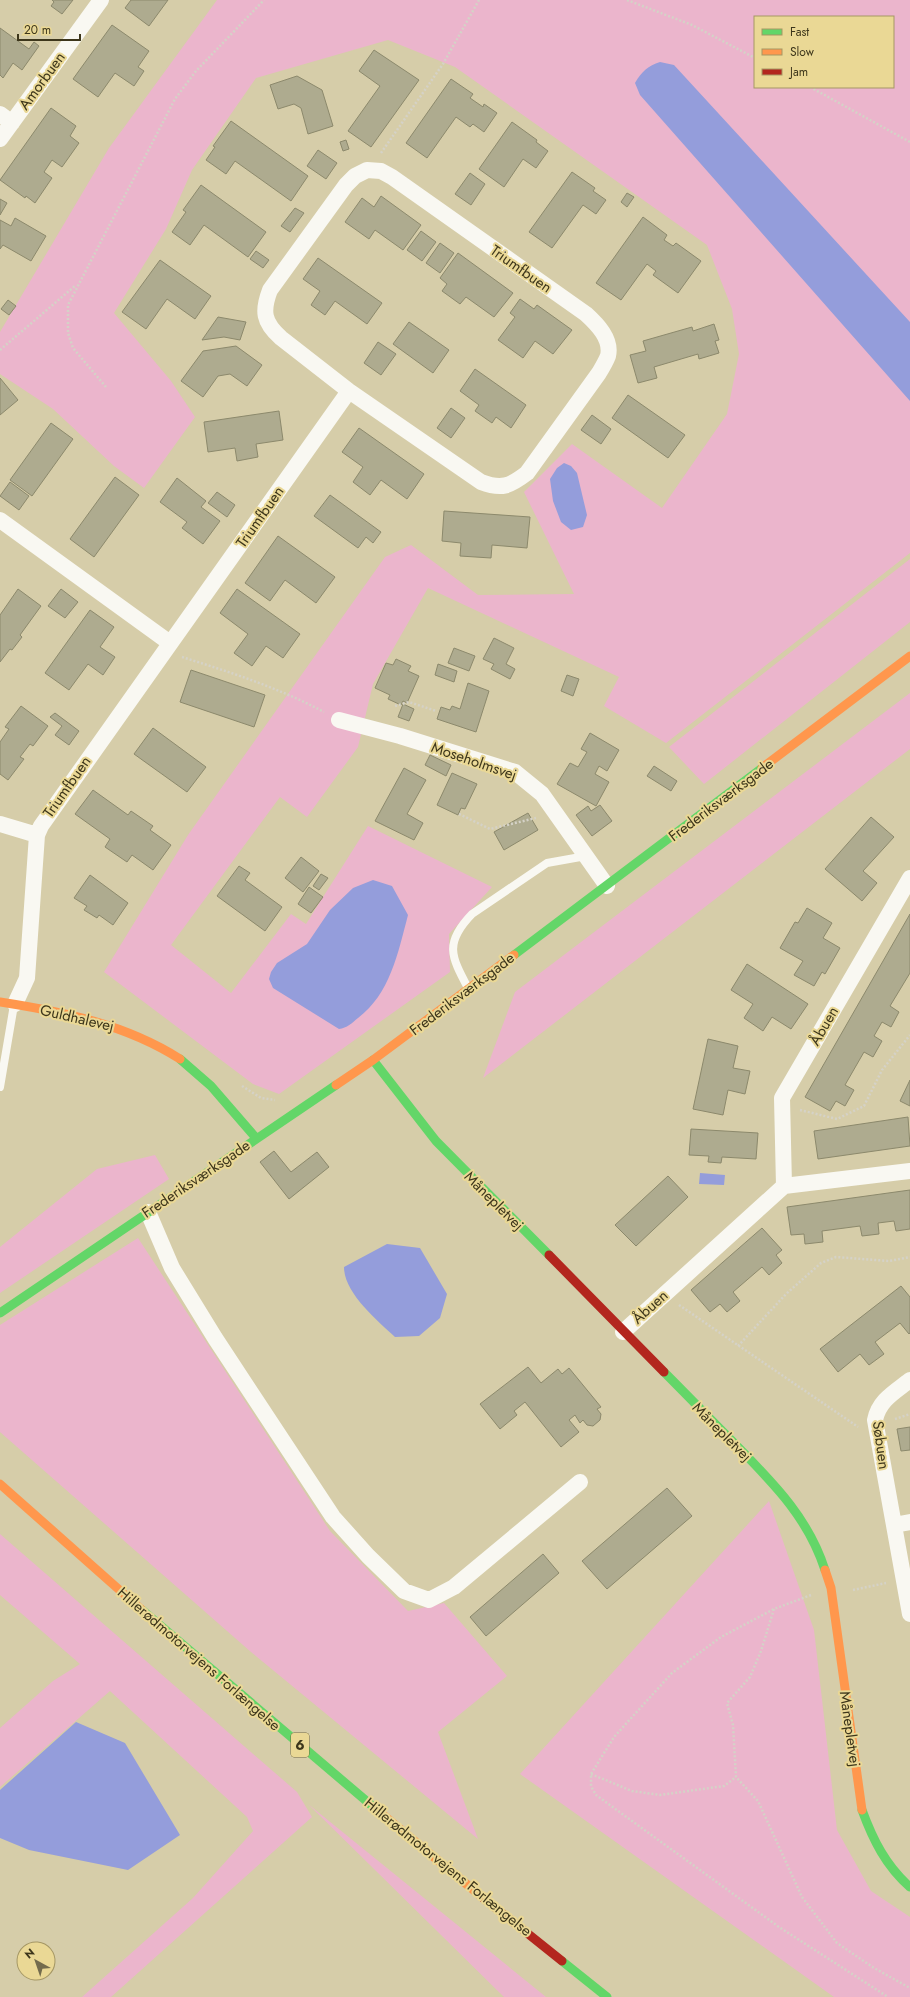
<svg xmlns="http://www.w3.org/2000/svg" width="910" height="1997" viewBox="0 0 910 1997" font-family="Jost,sans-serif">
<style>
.green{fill:#ebb5cc;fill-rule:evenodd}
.water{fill:#949ddb}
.building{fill:#aeab8f;stroke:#8c896c}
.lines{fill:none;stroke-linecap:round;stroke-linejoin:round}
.path{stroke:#d5d2c7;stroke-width:2.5;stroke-dasharray:2 2;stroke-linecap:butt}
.lane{stroke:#f9f8f2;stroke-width:8}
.street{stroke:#f9f8f2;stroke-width:16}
.fast{stroke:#63d668;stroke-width:9}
.slow{stroke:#ff974d;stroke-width:9}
.jam{stroke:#b3261e;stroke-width:9}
.labels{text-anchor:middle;stroke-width:4;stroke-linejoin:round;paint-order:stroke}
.shield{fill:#ead895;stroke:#716740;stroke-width:1}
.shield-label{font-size:14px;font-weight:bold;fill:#3d361b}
.street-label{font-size:15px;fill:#3d361b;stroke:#ead895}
</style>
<rect width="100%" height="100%" fill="#d6cda9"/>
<path class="green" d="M 217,0 L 910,0 L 910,553 L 666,743 L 604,706 L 619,677 L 428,588 L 373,684 L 358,747 L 307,817 L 280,797 L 171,945 L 231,993 L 291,914 L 306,924 L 368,826 L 492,887 L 449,934 L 450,972 L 279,1094 L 253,1084 L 104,972 L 188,835 L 385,557 L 411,545 L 478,595 L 574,594 L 524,492 L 572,444 L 662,508 L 727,414 L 739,354 L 732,309 L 707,245 L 455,67 L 388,40 L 256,78 L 192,170 L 166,229 L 114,313 L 171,381 L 195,417 L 144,488 L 114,466 L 53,409 L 0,374 L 0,332 L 109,148 ZM 755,17 L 893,17 L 893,87 L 755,87 Z
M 910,559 L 910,622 L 704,784 L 669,747 Z
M 910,693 L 910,749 L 483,1078 L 515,992 Z
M 155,1155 L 169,1179 L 0,1293 L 0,1247 L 97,1169 Z
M 138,1238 L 330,1531 L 408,1611 L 444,1603 L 507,1676 L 438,1732 L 478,1839 L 251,1652 L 0,1432 L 0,1325 Z
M 769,1501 L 814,1630 L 837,1830 L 871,1891 L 910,1917 L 910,1997 L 834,1997 L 520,1774 Z
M 0,1534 L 297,1792 L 312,1817 L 111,1997 L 82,1997 L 193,1898 L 253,1831 L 247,1817 L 110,1691 L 0,1787 L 0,1728 L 53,1681 L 80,1664 L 0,1595 Z
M 308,1804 L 546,1997 L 504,1997 Z"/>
<path class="water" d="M 660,62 L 674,65 L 910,322 L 910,401 L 640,95 L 635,83 C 642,71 648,66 660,62 Z
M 564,463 L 571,466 L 577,473 L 587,515 L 583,527 L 571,530 L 561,522 L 553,501 L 550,479 L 557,468 Z
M 373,880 L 392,886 L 408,915 C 398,953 390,994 358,1018 C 352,1023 347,1028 339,1029 L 273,988 L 269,979 L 271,972 L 277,963 L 307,944 L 330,910 L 353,888 Z
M 700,1173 L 725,1175 L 724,1185 L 699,1184 Z
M 387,1244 L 420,1248 L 447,1294 L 440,1318 L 419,1336 L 395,1337 C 377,1320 344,1293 344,1267 Z
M 76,1722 L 125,1743 L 180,1835 L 128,1870 L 29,1850 L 0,1838 L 0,1790 Z"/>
<path class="building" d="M 52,0 L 73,0 L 62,14 L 51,6 L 54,2 Z
M 131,0 L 168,0 L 149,26 L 125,8 Z
M 112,25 L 149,51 L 138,67 L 144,71 L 134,86 L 115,73 L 98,97 L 73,79 Z
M 0,28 L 29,49 L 34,42 L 39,46 L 22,70 L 13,63 L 3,78 L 0,75 Z
M 374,50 L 419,80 L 371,147 L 348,131 L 380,86 L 359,71 Z
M 297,76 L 322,90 L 333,126 L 308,134 L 301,108 L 294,104 L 278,109 L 270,85 Z
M 451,79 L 473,94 L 470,98 L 483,107 L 484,104 L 497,113 L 484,132 L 473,124 L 470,127 L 456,117 L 427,158 L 406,143 Z
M 51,108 L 76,126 L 70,136 L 79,143 L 62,167 L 52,160 L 44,172 L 52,178 L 35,203 L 26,196 L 25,198 L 0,180 Z
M 231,121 L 308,176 L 291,201 L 235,161 L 226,174 L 206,160 L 215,147 L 213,146 Z
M 512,122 L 537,140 L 536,142 L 548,151 L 536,168 L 523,159 L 504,187 L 479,169 Z
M 346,140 L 349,149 L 343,151 L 340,142 Z
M 318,150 L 337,163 L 326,179 L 307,166 Z
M 572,172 L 595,188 L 593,191 L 606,200 L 596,214 L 583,205 L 552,248 L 529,232 Z
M 470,173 L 485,184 L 471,205 L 455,194 Z
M 201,185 L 266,232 L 248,257 L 204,225 L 190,245 L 172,232 L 186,212 L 183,210 Z
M 627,193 L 634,197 L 627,207 L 621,202 Z
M 381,196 L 421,225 L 403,250 L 375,230 L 369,239 L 345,222 L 362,198 L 374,207 Z
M 0,199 L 7,203 L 0,215 Z
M 295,208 L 304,213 L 290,232 L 281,226 Z
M 643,217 L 667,235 L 664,240 L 673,246 L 676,243 L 701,261 L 678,293 L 653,275 L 656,271 L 647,264 L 621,300 L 596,283 Z
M 15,218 L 46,236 L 31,261 L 3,245 L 0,249 L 0,220 L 11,226 Z
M 421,231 L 436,242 L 422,261 L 407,250 Z
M 440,243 L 454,253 L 440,273 L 426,263 Z
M 256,251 L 269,260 L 263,268 L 250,259 Z
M 458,253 L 513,293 L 494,317 L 466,297 L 460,304 L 442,291 L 447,284 L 440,278 Z
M 318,258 L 382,303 L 367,324 L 335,301 L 325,315 L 311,305 L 320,291 L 303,279 Z
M 160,260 L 211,296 L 195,319 L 167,299 L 146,329 L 122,312 Z
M 520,299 L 534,309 L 537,305 L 572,330 L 553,354 L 535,341 L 523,358 L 498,340 L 515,317 L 510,313 Z
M 8,300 L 16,306 L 9,315 L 1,309 Z
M 218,317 L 246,322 L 240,340 L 224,337 L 202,340 Z
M 409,322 L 449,350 L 433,373 L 393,344 Z
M 714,324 L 719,340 L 715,341 L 719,353 L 699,359 L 698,354 L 654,367 L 657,378 L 638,383 L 630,355 L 646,351 L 643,341 L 692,327 L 693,331 Z
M 378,342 L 396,354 L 381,375 L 364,363 Z
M 236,346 L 262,365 L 247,386 L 230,374 L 218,376 L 203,397 L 181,381 L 203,351 Z
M 475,369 L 526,405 L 511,428 L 496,417 L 492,423 L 475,411 L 479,405 L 460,391 Z
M 0,378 L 18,400 L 0,415 Z
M 628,395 L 685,435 L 668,458 L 612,418 Z
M 451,408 L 465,418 L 451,438 L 437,428 Z
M 279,411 L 283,440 L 256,444 L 258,457 L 237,461 L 235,448 L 208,452 L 204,422 Z
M 592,415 L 611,429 L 601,444 L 581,430 Z
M 51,423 L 73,439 L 32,496 L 10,480 Z
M 359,428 L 424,474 L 407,499 L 381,480 L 370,495 L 353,482 L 363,467 L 342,452 Z
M 115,477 L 139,495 L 94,557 L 70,539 Z
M 177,478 L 206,501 L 201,507 L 220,521 L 203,544 L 182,528 L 187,522 L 160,502 Z
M 10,482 L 29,496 L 19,510 L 0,496 Z
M 217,492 L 235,505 L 227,517 L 208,503 Z
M 330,495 L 381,532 L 373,543 L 366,537 L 358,548 L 314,516 Z
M 444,511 L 530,517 L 527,548 L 492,545 L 491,558 L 460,556 L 461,543 L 442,541 Z
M 278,536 L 335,577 L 316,603 L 285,580 L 270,601 L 245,583 Z
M 18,589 L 41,606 L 20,635 L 22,637 L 12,650 L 10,649 L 0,662 L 0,615 Z
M 61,589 L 78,602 L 65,618 L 48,606 Z
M 237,589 L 300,634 L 283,658 L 266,646 L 252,666 L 234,653 L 248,634 L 220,613 Z
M 90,610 L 114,627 L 100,647 L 115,657 L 103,675 L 88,664 L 69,690 L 45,673 Z
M 494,638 L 514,648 L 506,664 L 515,669 L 510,679 L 491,669 L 494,664 L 483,659 Z
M 454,648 L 475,656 L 469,671 L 448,663 Z
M 396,659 L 411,666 L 408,671 L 419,676 L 407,703 L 403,701 L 401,705 L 388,699 L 390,695 L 375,688 L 386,663 L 393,665 Z
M 438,664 L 457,671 L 454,682 L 435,675 Z
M 191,670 L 265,695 L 254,727 L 180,702 Z
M 567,675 L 579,679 L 573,696 L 561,691 Z
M 468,683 L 489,691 L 476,732 L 437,719 L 441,707 L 450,710 L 452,706 L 460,709 Z
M 403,704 L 414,709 L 409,721 L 398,717 Z
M 21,706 L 48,726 L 33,746 L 30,744 L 20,757 L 24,759 L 8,780 L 0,774 L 0,742 L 9,729 L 5,727 Z
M 55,713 L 79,731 L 69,745 L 55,735 L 62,726 L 50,717 Z
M 153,728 L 206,767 L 187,792 L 134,754 Z
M 590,733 L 619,750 L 607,771 L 599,766 L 595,774 L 609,782 L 596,806 L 557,784 L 570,763 L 578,767 L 587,752 L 581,749 Z
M 430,755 L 451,765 L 446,776 L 425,765 Z
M 654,766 L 677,781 L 671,791 L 647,776 Z
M 404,768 L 426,780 L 407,814 L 423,823 L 414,840 L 375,821 Z
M 452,773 L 477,784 L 465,809 L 461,808 L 458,815 L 437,805 Z
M 93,790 L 128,815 L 131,811 L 153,826 L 150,830 L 171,845 L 153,870 L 132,855 L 127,862 L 105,847 L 110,839 L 75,814 Z
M 600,805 L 612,821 L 592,836 L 576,815 L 588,806 L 591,811 Z
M 528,813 L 538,830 L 504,850 L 494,832 Z
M 871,817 L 894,837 L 863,871 L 877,883 L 862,901 L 825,869 Z
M 301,857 L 319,871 L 303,892 L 285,878 Z
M 239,866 L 250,873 L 245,880 L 282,907 L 265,931 L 217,896 Z
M 321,874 L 328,878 L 319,890 L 313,886 Z
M 90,875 L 128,903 L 113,925 L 99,915 L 97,918 L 84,910 L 87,906 L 74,898 Z
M 309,887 L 323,897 L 311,913 L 298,904 Z
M 807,908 L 832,923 L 823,938 L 840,948 L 825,974 L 822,972 L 814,986 L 794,975 L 803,961 L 780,948 L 795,922 L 798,923 Z
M 910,914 L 910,973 L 890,1006 L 899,1012 L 891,1027 L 882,1022 L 874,1036 L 882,1041 L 873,1057 L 864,1052 L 845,1085 L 854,1090 L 845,1106 L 836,1101 L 830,1111 L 805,1097 Z
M 747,964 L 808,1004 L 791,1029 L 772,1017 L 763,1031 L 744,1018 L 753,1004 L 731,990 Z
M 708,1039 L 738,1046 L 733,1068 L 750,1071 L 745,1094 L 728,1090 L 723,1115 L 693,1109 Z
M 910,1080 L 910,1106 L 900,1101 Z
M 908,1117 L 910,1146 L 818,1159 L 814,1131 Z
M 691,1129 L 758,1133 L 756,1159 L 722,1157 L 721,1163 L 708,1162 L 709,1156 L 689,1155 Z
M 274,1151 L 291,1172 L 317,1152 L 329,1167 L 289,1199 L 260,1162 Z
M 668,1176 L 688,1197 L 636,1246 L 615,1225 Z
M 910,1190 L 910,1229 L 896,1231 L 894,1221 L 878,1223 L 879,1234 L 862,1236 L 860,1226 L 822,1231 L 823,1242 L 805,1244 L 804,1234 L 791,1235 L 787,1207 Z
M 762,1228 L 782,1250 L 776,1255 L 782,1263 L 769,1275 L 762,1267 L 733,1292 L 740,1301 L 727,1312 L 720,1304 L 710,1312 L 691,1290 Z
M 901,1286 L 910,1297 L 910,1333 L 909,1334 L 900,1323 L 875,1342 L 884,1354 L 869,1365 L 860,1354 L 838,1372 L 820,1349 Z
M 528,1367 L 541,1383 L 558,1369 L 562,1374 L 569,1368 L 601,1407 L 597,1409 L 601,1414 L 600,1420 L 593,1426 L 587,1425 L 583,1420 L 580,1423 L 575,1415 L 569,1420 L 579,1432 L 561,1447 L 525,1402 L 514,1411 L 517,1415 L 500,1429 L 480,1404 Z
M 910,1427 L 910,1450 L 901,1451 L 897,1429 Z
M 667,1488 L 692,1516 L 607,1589 L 582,1561 Z
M 543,1554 L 559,1573 L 486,1636 L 470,1617 Z"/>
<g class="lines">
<path class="path" d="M 627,0 L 692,25 L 755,58
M 810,87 L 910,142
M 381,153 L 443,64 L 479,0
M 0,350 L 76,285
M 106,387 L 73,348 L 68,333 L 68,305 L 175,99 L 196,71 L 264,0
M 182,657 C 230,672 279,688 324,712
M 395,706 L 409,702 L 436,711
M 459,814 L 490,829 L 536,818
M 242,1086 L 261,1098 L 275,1100
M 800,1110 L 837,1119 L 864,1106 L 882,1070 L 910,1035
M 679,1305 L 858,1427
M 738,1346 L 786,1294 L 821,1263 L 836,1257 L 889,1261 L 910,1257
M 895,1419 L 910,1414
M 853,1590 L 886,1583
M 811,1595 L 774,1609 L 721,1637 L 672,1673 L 614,1737 L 591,1774 L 591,1786 L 596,1795 L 779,1927 L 888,1997
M 774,1609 L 761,1651 L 750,1677 L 727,1703 L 733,1725 L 736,1777 L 758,1801 L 802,1897 L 837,1943 L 874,1968 L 910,1988
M 591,1774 L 632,1791 L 660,1795 L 724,1786 L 736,1777"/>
<path class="lane" d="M 468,988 C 451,956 444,943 472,914 L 547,863 L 586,856
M 0,1087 L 14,1005"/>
<path class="street" d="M 0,114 L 12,123
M 0,139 L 101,0
M 367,170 L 381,171 L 392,177 L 586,314 C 597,324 612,339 608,356 C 606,361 602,368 599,373 L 527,473 C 510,486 502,490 481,482 L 349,391 L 281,338 C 263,322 262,311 270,290 L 346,185 L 355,176 Z
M 0,520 L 170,643
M 339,720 L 400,736 L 515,772 L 542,794 L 607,886
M 0,824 L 37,835
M 15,1004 L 27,978 L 37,835 L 41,826 L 349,391
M 784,1186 L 782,1098 L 910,878
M 148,1212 L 172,1268 L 215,1338 L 333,1517 L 368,1556 L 404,1591 L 429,1600 L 454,1587 L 580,1482
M 623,1332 L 784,1186 L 910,1171
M 910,1380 C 895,1392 879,1400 875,1420 L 910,1614
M 894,1525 L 910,1522"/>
<path class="fast" d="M 514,955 L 762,768
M 180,1059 L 211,1086 L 256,1138
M 373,1060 L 436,1141 L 549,1255
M 0,1313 L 336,1085
M 664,1372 C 688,1396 711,1420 735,1444 C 773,1483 808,1517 825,1570
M 142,1610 L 377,1810
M 862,1810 C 873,1840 886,1866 910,1887
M 562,1961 L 607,1997"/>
<path class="slow" d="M 762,768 L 910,656
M 0,1002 C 64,1012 125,1024 180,1059
M 336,1085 L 373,1060 L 514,955
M 0,1484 L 142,1610
M 825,1570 L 831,1588 L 862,1810
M 377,1810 L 482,1897"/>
<path class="jam" d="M 549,1255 L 664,1372
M 482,1897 L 562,1961"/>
</g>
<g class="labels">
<rect class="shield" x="291" y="1733" width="18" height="24" rx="3"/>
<g class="shield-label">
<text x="300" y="1750">6</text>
</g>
<g class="street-label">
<text transform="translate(42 81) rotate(-54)" y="5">Amorbuen</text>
<text transform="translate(521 269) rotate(35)" y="5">Triumfbuen</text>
<text transform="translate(260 517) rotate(-55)" y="5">Triumfbuen</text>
<text transform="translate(474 761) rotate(19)" y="5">Moseholmsvej</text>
<text transform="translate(67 787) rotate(-55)" y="5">Triumfbuen</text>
<text transform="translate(721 800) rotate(-37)" y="5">Frederiksværksgade</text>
<text transform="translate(462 994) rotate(-37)" y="5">Frederiksværksgade</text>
<text transform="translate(77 1018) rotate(13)" y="5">Guldhalevej</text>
<text transform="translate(824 1026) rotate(-60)" y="5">Åbuen</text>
<text transform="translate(196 1179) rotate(-34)" y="5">Frederiksværksgade</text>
<text transform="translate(494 1201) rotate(45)" y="5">Månepletvej</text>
<text transform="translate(650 1307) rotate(-42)" y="5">Åbuen</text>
<text transform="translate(722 1432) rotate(45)" y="5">Månepletvej</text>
<text transform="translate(881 1445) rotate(82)" y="5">Søbuen</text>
<text transform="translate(199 1659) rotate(41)" y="5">Hillerødmotorvejens Forlængelse</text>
<text transform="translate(850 1729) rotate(82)" y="5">Månepletvej</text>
<text transform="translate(448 1867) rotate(39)" y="5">Hillerødmotorvejens Forlængelse</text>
</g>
</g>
<rect x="754" y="16" width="140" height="72" fill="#ead895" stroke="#a59764"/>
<rect x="762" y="29" width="20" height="6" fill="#63d668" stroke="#a59764"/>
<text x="790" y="36" font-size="12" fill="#3d361b">Fast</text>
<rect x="762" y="49" width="20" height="6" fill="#ff974d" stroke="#a59764"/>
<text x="790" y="56" font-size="12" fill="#3d361b">Slow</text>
<rect x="762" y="69" width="20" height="6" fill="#b3261e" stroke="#a59764"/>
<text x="790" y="76" font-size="12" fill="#3d361b">Jam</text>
<g transform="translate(36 1961) rotate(320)"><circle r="19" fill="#ead895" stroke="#a59764"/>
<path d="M0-3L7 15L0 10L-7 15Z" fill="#736b4d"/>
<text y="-6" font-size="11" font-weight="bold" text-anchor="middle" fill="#3d361b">N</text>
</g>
<path d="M18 34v6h62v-6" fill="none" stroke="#3d361b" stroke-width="2"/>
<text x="24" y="34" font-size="12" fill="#3d361b" stroke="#ead895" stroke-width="3" paint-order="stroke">20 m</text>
</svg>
